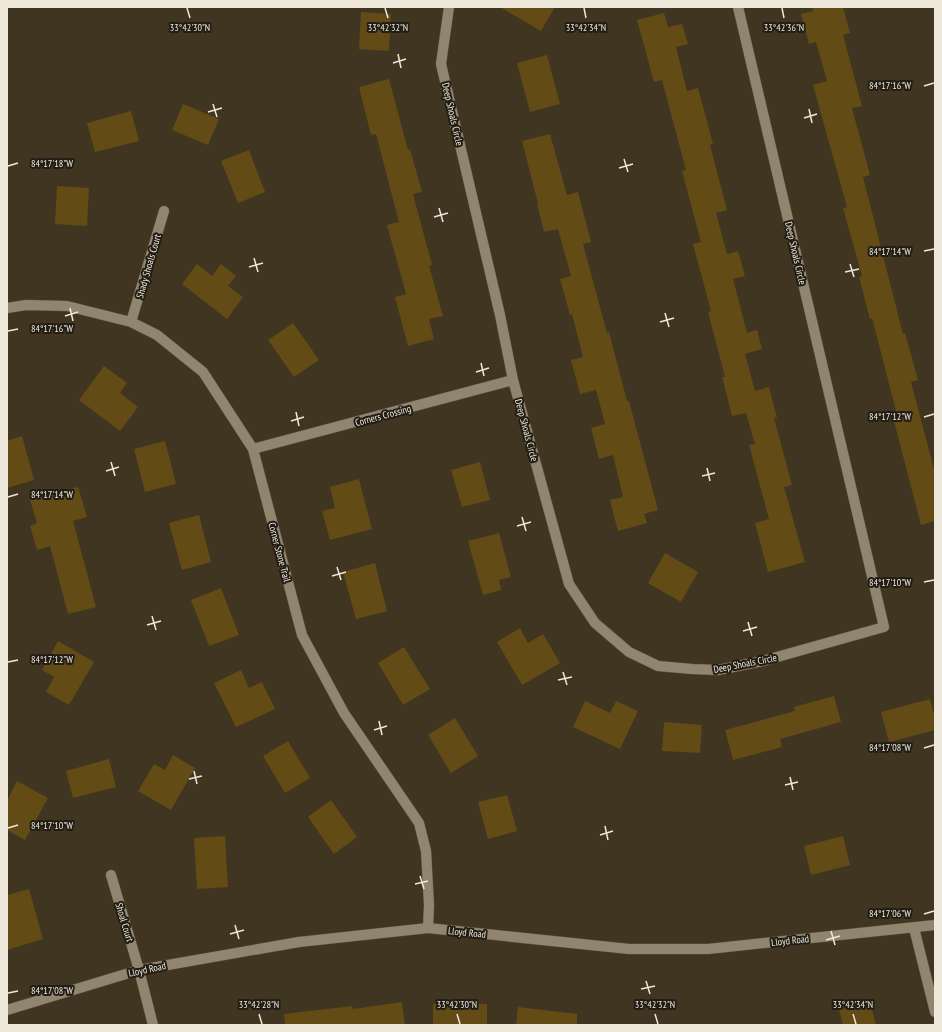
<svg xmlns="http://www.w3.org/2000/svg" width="942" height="1032" viewBox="0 0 942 1032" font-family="'PT Sans Narrow',sans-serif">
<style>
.building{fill:#634b16}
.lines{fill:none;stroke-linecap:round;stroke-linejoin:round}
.minor-casing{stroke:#5a5240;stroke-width:11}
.minor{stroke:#91856f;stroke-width:10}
.ticks{fill:none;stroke:#eee8db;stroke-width:1.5}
.labels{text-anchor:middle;stroke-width:4;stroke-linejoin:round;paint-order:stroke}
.street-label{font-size:10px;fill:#eee8db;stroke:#221d14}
.ticks-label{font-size:10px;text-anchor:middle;fill:#eee8db;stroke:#221d14;stroke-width:4;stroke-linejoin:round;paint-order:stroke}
</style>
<rect width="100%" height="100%" fill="#3f3521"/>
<path class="building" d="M 500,7 L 555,7 L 541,31 Z
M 812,7 L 843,7 L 850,33 L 843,35 L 862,106 L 852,108 L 870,175 L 863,177 L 903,334 L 905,333 L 918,380 L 911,382 L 935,473 L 935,521 L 921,525 L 892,413 L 896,411 L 872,318 L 870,319 L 859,277 L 862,276 L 843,208 L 847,207 L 813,85 L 827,81 L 816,42 L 809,44 L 801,14 L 813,11 Z
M 361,12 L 391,14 L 389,51 L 359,49 Z
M 664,13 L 668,27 L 682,24 L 688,44 L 676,47 L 687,91 L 698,88 L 713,144 L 710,145 L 727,210 L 716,213 L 727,254 L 738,251 L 745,276 L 733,279 L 747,333 L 757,330 L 762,349 L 745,354 L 755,391 L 769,387 L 777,418 L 774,418 L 792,485 L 784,487 L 805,562 L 768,572 L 755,523 L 769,519 L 749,445 L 755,444 L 746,413 L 732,416 L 722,377 L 725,377 L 708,312 L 711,311 L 693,244 L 701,242 L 682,171 L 686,170 L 662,80 L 654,82 L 637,20 Z
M 547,55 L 560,104 L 530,112 L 517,63 Z
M 389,79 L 408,150 L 410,149 L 422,192 L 413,194 L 432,265 L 429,266 L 443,316 L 429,319 L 434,339 L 408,346 L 395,297 L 406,294 L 387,225 L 399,222 L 376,134 L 371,135 L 359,87 Z
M 183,104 L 219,119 L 208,145 L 172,130 Z
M 131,111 L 139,141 L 95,152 L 87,123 Z
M 550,134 L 567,195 L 578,192 L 591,242 L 583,244 L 607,333 L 609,332 L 627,401 L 629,401 L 658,510 L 644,514 L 647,523 L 618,531 L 610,500 L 623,497 L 613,455 L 599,459 L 591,428 L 605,424 L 596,390 L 580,394 L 571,360 L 583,357 L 572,314 L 570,315 L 560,279 L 571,276 L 558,229 L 544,232 L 537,203 L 538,203 L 522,141 Z
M 249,150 L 265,192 L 238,203 L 221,161 Z
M 57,186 L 89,188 L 87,226 L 55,224 Z
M 197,264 L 212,276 L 221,264 L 236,276 L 228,286 L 243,297 L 227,319 L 182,284 Z
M 293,323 L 319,360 L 294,377 L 268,340 Z
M 104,366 L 127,383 L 120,393 L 138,407 L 120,431 L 79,400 Z
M 22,436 L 34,480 L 7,488 L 7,441 Z
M 165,441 L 176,484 L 145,492 L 134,449 Z
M 480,462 L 490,500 L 462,507 L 451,470 Z
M 359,479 L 372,529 L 330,540 L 322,511 L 335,508 L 330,487 Z
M 78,487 L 87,517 L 73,521 L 96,607 L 68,614 L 50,546 L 37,550 L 30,526 L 37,523 L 30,500 Z
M 199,515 L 211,562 L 182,570 L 169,523 Z
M 499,533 L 511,577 L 499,580 L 501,590 L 483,595 L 468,541 Z
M 665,553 L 698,572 L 681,602 L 648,583 Z
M 375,563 L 387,611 L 356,619 L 343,572 Z
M 221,588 L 239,635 L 209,646 L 191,600 Z
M 520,628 L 528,643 L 543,634 L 560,663 L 522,685 L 497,642 Z
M 58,641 L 94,662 L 69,705 L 46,692 L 54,677 L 42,670 Z
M 404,647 L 430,689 L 403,705 L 378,663 Z
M 241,670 L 249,688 L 262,682 L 275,709 L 236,727 L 214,683 Z
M 834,696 L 841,722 L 780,739 L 782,747 L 733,760 L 725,730 L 795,711 L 794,707 Z
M 930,699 L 935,719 L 935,730 L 889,742 L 881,712 Z
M 585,701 L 610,713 L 616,701 L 638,711 L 620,749 L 573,727 Z
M 455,718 L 478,756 L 451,773 L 428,735 Z
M 664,722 L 702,725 L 700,753 L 662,751 Z
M 288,741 L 310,778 L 285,793 L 263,756 Z
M 173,755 L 195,768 L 171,810 L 138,791 L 154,764 L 165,770 Z
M 109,759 L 116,787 L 73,798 L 66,771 Z
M 17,781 L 48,798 L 25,840 L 7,830 L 7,801 Z
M 507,795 L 517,831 L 488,839 L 478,802 Z
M 331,800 L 357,837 L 334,854 L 308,817 Z
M 225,836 L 228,887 L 197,889 L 194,838 Z
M 843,836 L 850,865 L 811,875 L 804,846 Z
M 29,889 L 43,939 L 7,950 L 7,895 Z
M 402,1002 L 405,1025 L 285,1025 L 284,1014 L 352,1006 L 353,1009 Z
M 870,1002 L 876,1025 L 843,1025 L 839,1010 Z
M 433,1004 L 487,1004 L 487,1025 L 433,1025 Z
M 518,1007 L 577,1014 L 577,1025 L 516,1025 Z"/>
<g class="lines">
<defs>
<path id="minor" d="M 449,7 L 441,64 L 500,315 L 513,380 L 569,584 L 595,623 L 629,652 L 658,666 L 692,669 L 718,670 L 763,661 L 884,627 L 738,7
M 7,308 L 26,305 L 67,306 L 131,322 L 157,335 L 203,372 L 253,449 L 302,635 L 344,713 L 419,823 L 426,851 L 429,905 L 428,928
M 131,322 L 164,211
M 253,449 L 513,380
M 111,875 L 139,970 L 153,1025
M 914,928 L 935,1012
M 7,1010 L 139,970 L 299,942 L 428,928 L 629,949 L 708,949 L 935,925"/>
</defs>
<use href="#minor" class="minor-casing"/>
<use href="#minor" class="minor"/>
</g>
<path class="ticks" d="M 187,8 L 190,18M 385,8 L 388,18M 584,8 L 586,18M 782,8 L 784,18M 398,54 L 401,68M 393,63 L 406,59M 924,86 L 934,83M 213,104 L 217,117M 809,109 L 812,123M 208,112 L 222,108M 804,118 L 817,114M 624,159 L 628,172M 8,166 L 18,163M 619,168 L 633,164M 439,208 L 443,222M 434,217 L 448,213M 924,251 L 934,249M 254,258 L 258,272M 850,264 L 854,277M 249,267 L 263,263M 845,272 L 859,269M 70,308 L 73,321M 665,313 L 669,327M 65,316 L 78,312M 660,322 L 674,318M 8,331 L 18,329M 481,363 L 484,376M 476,372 L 489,368M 296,412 L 299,426M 924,417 L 934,414M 291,421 L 304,417M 111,462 L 115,476M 707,468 L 710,481M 106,471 L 119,467M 702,476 L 715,473M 8,497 L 18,494M 522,517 L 526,531M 517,526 L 531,522M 337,567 L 341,580M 332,576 L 346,572M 924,582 L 934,580M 152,616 L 156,630M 748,622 L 752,636M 147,625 L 161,621M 743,631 L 757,627M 8,662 L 18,660M 563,672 L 567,685M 558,680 L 572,677M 379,721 L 382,735M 374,730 L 387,726M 924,748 L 934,745M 194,771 L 197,784M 790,777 L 793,790M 189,779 L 202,776M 785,785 L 798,782M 605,826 L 608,840M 8,828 L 18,825M 600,835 L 613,831M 420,876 L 424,889M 415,884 L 428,881M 924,914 L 934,911M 235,925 L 239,939M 831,931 L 835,945M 230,934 L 244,930M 826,940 L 840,936M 646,981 L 650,994M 641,989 L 655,986M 8,993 L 18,991M 259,1014 L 262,1024M 457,1014 L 460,1024M 655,1014 L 658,1024M 853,1014 L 856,1024"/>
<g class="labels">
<g class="street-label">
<text transform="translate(453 114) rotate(77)" y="4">Deep Shoals Circle</text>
<text transform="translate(796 253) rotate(77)" y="4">Deep Shoals Circle</text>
<text transform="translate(148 266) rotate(-74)" y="4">Shady Shoals Court</text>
<text transform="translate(383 415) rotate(-15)" y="4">Corners Crossing</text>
<text transform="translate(527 430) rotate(75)" y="4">Deep Shoals Circle</text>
<text transform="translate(280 552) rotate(75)" y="4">Corner Stone Trail</text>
<text transform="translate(745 663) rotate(-11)" y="4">Deep Shoals Circle</text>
<text transform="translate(125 922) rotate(73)" y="4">Shoal Court</text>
<text transform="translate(467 932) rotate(6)" y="4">Lloyd Road</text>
<text transform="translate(790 940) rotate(-6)" y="4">Lloyd Road</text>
<text transform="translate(147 969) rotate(-12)" y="4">Lloyd Road</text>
</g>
</g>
<g class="ticks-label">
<text x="190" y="31">33°42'30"N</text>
<text x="388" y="31">33°42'32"N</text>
<text x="586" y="31">33°42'34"N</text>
<text x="784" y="31">33°42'36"N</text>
<text x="890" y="89">84°17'16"W</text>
<text x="52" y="167">84°17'18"W</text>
<text x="890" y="255">84°17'14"W</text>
<text x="52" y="332">84°17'16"W</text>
<text x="890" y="420">84°17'12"W</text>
<text x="52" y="498">84°17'14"W</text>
<text x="890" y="586">84°17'10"W</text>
<text x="52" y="663">84°17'12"W</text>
<text x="890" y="751">84°17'08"W</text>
<text x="52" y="829">84°17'10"W</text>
<text x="890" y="917">84°17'06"W</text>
<text x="52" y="994">84°17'08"W</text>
<text x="259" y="1008">33°42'28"N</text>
<text x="457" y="1008">33°42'30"N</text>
<text x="655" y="1008">33°42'32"N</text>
<text x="853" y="1008">33°42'34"N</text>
</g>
<rect width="942" height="1032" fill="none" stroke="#eee8db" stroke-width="16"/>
</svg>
